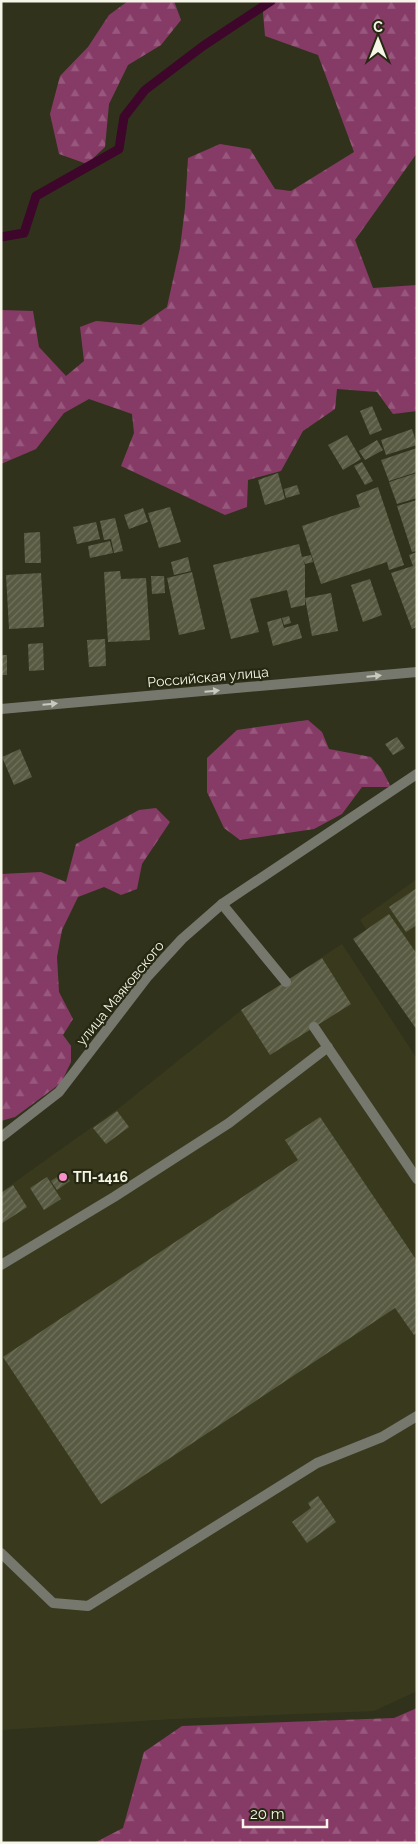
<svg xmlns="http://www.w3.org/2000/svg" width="418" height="1844" viewBox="0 0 418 1844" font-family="Raleway,sans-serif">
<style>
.built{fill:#393a1d}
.forest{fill:url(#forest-firs)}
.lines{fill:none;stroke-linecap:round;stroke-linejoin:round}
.stream{stroke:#3d062a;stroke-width:9}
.building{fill:url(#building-hatch)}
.service{stroke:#77786d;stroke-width:10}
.minor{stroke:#77786d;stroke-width:10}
.tertiary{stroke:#77786d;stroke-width:10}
.oneway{fill:#c9cabd}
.poi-dot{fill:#f990ca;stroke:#272812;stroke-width:2}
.labels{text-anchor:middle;stroke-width:4.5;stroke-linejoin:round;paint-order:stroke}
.street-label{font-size:14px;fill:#f5f6e8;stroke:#272812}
.poi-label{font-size:14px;font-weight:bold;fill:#f5f6e8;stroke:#272812;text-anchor:start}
</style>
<defs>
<pattern id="forest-firs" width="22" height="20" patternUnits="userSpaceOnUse" patternTransform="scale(1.25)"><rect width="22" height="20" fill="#863b67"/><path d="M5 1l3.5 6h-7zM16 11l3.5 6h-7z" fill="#98587d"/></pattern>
<pattern id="building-hatch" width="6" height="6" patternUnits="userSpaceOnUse" patternTransform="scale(1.25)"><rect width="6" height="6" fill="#585a42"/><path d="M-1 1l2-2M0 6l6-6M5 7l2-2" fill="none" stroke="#71725d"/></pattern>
</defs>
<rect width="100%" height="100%" fill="#31321c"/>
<path class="built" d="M 417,879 L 417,1007 L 360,920 Z
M 342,944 L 417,1059 L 417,1691 L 374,1711 L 172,1719 L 1,1730 L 1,1192 L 123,1105 L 239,1012 Z"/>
<path class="forest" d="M 128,1 L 174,1 L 181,20 L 161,45 L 128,65 L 109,104 L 105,147 L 87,164 L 59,154 L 50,114 L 60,76 L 88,47 L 109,15 Z
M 262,1 L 417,1 L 417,153 L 355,240 L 373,288 L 417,285 L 417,411 L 393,414 L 377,392 L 337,389 L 335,409 L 303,431 L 281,471 L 248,480 L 247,507 L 225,515 L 121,466 L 134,433 L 132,414 L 89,399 L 64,413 L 36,449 L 1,464 L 1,310 L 33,311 L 39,347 L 66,376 L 84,361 L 80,327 L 96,321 L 141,325 L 167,307 L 180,248 L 185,208 L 188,158 L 220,144 L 250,149 L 275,189 L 291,191 L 354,152 L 318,55 L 265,36 Z
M 308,720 L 322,732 L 329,749 L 371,757 L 381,768 L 391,787 L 362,787 L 342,814 L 314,829 L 240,840 L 224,828 L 207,792 L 207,758 L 237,730 Z
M 156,808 L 170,822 L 142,864 L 137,889 L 121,895 L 104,887 L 78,897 L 62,930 L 57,957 L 59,992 L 73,1019 L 63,1035 L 71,1046 L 71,1062 L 61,1083 L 15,1117 L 1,1121 L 1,874 L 41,872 L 66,882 L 76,844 L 139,810 Z
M 417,1708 L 417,1843 L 94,1843 L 123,1828 L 144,1752 L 182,1726 L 394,1718 Z"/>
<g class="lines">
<path class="stream" d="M 1,237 L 24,233 L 36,196 L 119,149 L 124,117 L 145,90 L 203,46 L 271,1"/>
</g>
<path class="building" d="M 372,406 L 382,430 L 370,435 L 360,411 Z
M 412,429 L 417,445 L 386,455 L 381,440 Z
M 347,435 L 361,459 L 343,470 L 328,445 Z
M 377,440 L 383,450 L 365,460 L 359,451 Z
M 417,448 L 417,472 L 389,481 L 381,460 Z
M 362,462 L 373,481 L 365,485 L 354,466 Z
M 278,473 L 285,499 L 265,505 L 258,480 Z
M 417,473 L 417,498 L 397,504 L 389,482 Z
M 297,485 L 300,494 L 286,498 L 284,489 Z
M 378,487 L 404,565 L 389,570 L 387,562 L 321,584 L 302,526 L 360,507 L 356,495 Z
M 417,500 L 417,551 L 412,552 L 397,506 Z
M 170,507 L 181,542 L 159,548 L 148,513 Z
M 143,508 L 148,522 L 129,529 L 124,515 Z
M 115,518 L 123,551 L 114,553 L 111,539 L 104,540 L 100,521 Z
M 96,522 L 100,539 L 77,544 L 73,527 Z
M 40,532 L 41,563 L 25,563 L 24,533 Z
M 110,541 L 113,553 L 90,558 L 88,546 Z
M 299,544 L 302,557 L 311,555 L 313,562 L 305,564 L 303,559 L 305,566 L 305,605 L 291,608 L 287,590 L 250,599 L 259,632 L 231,639 L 213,565 Z
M 417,552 L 417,627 L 412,629 L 391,573 L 413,566 L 409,555 Z
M 188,557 L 191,571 L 174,575 L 171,562 Z
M 120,571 L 121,579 L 146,578 L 150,640 L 108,642 L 104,572 Z
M 192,572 L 205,629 L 179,635 L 167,578 Z
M 41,573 L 44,627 L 9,629 L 6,575 Z
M 151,576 L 164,576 L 165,593 L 152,594 Z
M 370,579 L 382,615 L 363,622 L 351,585 Z
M 331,593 L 338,631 L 312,636 L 305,598 Z
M 289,616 L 291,623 L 284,625 L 282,618 Z
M 281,618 L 284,628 L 298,624 L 302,638 L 273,646 L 267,622 Z
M 105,639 L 106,666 L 89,667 L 87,640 Z
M 43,643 L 44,670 L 29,671 L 28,644 Z
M 1,655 L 7,655 L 7,675 L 1,675 Z
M 397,737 L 405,748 L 393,755 L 385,744 Z
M 20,749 L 32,777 L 14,785 L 2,757 Z
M 417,888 L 417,925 L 406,932 L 389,907 Z
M 389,914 L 417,954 L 417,1030 L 353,939 Z
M 322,958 L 351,1004 L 270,1055 L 241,1010 Z
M 117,1111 L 129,1127 L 106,1144 L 93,1128 Z
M 320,1117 L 417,1261 L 417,1333 L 414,1335 L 395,1308 L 101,1504 L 3,1357 L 298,1160 L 285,1140 Z
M 65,1172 L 70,1181 L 57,1190 L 51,1181 Z
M 47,1177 L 61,1199 L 44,1210 L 30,1188 Z
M 13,1185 L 27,1207 L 1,1224 L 1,1193 Z
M 318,1496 L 336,1522 L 307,1543 L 292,1522 L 311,1508 L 308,1503 Z"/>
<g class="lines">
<path class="service" d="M 222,904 L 286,982
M 314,1027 L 417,1179
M 1,1265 L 114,1197 L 229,1123 L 328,1047
M 1,1553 L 53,1603 L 88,1606 L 317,1463 L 382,1437 L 417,1416"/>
<path class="minor" d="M 1,1137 L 59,1092 L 148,976 L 182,939 L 222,904 L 417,774"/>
<path class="tertiary" d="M 1,709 L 417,672"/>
</g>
<defs><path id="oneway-solid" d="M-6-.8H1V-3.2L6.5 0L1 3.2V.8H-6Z" transform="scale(1.25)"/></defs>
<g class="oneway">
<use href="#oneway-solid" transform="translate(374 676) rotate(-5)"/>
<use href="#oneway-solid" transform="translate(212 691) rotate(-5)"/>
<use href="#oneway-solid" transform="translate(50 704) rotate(-5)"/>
</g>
<circle class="poi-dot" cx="63" cy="1177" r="5"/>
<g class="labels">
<g class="street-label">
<text transform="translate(208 677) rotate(-5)" y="5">Российская улица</text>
<text transform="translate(120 993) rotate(-51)" y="5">улица Маяковского</text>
</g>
<g class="poi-label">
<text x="73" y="1182">ТП-1416</text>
</g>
</g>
<rect width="418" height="1844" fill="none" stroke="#f5f6e8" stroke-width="5"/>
<g transform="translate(378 40)" stroke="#272812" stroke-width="4" paint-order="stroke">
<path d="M0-4L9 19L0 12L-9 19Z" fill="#f5f6e8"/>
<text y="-8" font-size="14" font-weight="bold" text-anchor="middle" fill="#f5f6e8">С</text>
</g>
<path d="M243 1819v8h84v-8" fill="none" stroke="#f5f6e8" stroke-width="2.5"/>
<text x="250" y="1819" font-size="15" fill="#f5f6e8" stroke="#272812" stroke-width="4" paint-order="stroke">20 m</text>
</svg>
